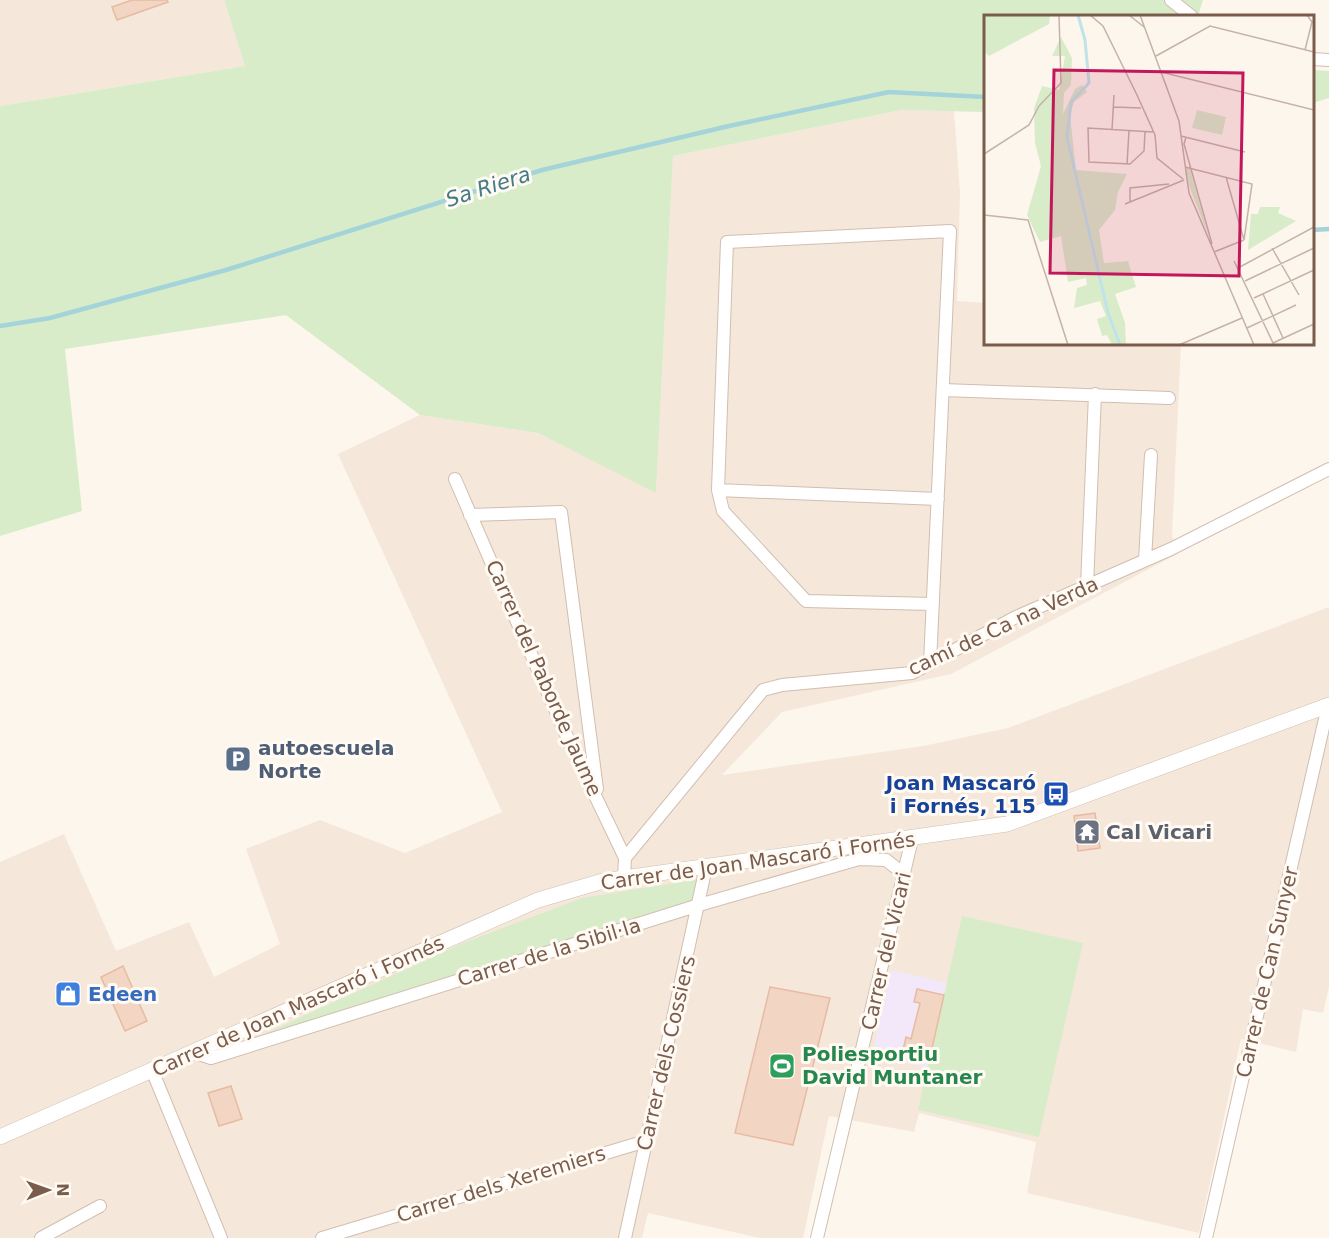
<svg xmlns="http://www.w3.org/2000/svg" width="1329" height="1238" viewBox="0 0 1329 1238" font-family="'DejaVu Sans',sans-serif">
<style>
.residential{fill:#f5e8da}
.education{fill:#f3e8fa}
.green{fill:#d8ecc9}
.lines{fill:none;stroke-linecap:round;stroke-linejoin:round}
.stream{stroke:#a5d3da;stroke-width:4.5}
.building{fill:#f3d5c3;stroke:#e6bba3;stroke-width:1.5}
.minor-casing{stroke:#d1beb0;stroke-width:14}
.tertiary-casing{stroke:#d1beb0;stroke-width:16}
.minor{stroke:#fff;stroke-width:12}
.tertiary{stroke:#fff;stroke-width:15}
.labels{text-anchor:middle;stroke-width:6;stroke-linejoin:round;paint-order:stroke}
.street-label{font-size:20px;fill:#7a5c4d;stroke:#fffaf3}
.service-label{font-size:20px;font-weight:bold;fill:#4e5e75;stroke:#fffaf3;text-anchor:start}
.transit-label{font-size:20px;font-weight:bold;fill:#164399;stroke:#fffaf3;text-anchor:end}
.worship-label{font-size:20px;font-weight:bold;fill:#5b616d;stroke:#fffaf3;text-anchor:start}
.shop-label{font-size:20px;font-weight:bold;fill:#366cbe;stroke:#fffaf3;text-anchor:start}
.leisure-label{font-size:20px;font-weight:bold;fill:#27864d;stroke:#fffaf3;text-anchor:start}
.water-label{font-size:21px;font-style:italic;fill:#437c86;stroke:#fffaf3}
.inset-river{fill:none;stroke:#bfe3e8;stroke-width:3}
.inset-road{fill:none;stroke:#c5b3a7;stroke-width:1.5}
.view{fill:#c2185b;fill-opacity:0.15;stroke:#c2185b;stroke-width:3}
.inset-edge{fill:none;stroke:#7a5c4d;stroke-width:3}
</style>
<rect width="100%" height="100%" fill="#fdf6ec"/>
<path class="residential" d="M 0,0 L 224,0 L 245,66 L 0,106 Z
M 902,110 L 954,111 L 960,192 L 957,301 L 985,303 L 986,344 L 1181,344 L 1172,536 L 1179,553 L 951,674 L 782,712 L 722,775 L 923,746 L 1008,728 L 1329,607 L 1329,987 L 1323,1013 L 1303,1009 L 1296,1052 L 1241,1039 L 1199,1233 L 1027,1193 L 1036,1142 L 919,1113 L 914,1132 L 829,1116 L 803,1238 L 760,1238 L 648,1213 L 642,1238 L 0,1238 L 0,862 L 64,834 L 116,951 L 189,922 L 214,977 L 280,944 L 246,849 L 320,820 L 405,853 L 502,812 L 338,454 L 420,415 L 538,433 L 656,492 L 673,156 Z"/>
<path class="education" d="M 892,970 L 947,983 L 928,1068 L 872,1055 Z"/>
<path class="green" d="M 224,0 L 1203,0 L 1198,16 L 986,16 L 985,112 L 902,110 L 673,156 L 656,493 L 538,433 L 420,415 L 286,315 L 65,349 L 82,511 L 0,536 L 0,106 L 245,66 Z
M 1313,70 L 1329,71 L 1329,98 L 1313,103 Z
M 700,879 L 695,902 L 251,1040 L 463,943 L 582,898 Z
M 962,916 L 1083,943 L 1039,1137 L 918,1110 Z"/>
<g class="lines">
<path class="stream" d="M 1312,230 L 1329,229
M 0,326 L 50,318 L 226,270 L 542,170 L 729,126 L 889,92 L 986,97"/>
</g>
<path class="building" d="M 132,0 L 167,0 L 168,2 L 117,20 L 112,7 Z
M 1095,813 L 1100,848 L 1078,851 L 1074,816 Z
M 123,966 L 147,1021 L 125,1031 L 101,977 Z
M 770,987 L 830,998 L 793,1145 L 735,1133 Z
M 917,989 L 944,995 L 930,1057 L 903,1050 L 906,1037 L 911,1039 L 920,1003 L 914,1002 Z
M 231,1086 L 242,1119 L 219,1126 L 208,1093 Z"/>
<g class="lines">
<defs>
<path id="minor" d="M 1171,0 L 1191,16
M 1312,59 L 1329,60
M 943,390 L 1169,398
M 455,479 L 568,739 L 625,858 L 624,878
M 718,490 L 938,499
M 470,515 L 561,512 L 597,789
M 1145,560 L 1151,455
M 1087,586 L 1095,394
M 930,663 L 950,231 L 727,242 L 718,490 L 723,511 L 806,601 L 933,604
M 625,858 L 763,690 L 782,685 L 912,673 L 1016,617 L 1171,549 L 1329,469
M 193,1052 L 211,1058 L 699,905 L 859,859 L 886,860 L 904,874
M 152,1070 L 221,1238
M 41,1238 L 100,1206
M 322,1238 L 646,1141
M 625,1238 L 706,867
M 817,1238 L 912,839
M 1206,1238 L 1328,706"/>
<path id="tertiary" d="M 0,1137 L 538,900 L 603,881 L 1007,824 L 1329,705"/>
</defs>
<use href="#minor" class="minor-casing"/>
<use href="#tertiary" class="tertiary-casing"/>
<use href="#minor" class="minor"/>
<use href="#tertiary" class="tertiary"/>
</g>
<defs>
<symbol id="parking-square" viewBox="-11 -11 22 22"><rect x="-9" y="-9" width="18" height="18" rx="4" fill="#5c6f8a" stroke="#fffaf3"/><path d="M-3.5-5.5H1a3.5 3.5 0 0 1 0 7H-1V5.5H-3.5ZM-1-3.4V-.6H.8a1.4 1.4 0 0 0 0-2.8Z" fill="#fff"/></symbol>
<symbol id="bus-square" viewBox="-11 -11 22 22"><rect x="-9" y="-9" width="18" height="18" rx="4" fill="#1a4fb4" stroke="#fffaf3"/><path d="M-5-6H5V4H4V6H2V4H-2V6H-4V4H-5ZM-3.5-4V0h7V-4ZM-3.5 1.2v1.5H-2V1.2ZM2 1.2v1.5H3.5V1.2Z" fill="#fff"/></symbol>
<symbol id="temple-square" viewBox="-11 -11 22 22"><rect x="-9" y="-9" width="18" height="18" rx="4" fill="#6b7280" stroke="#fffaf3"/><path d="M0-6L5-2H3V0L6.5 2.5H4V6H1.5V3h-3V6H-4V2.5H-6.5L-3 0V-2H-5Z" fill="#fff"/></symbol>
<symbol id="shop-square" viewBox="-11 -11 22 22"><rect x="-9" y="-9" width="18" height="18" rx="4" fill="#3f7fe0" stroke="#fffaf3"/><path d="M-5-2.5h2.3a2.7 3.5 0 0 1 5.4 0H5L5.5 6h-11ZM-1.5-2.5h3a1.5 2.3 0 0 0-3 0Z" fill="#fff"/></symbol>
<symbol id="stadium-square" viewBox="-11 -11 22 22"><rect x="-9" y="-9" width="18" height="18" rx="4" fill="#2e9e5b" stroke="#fffaf3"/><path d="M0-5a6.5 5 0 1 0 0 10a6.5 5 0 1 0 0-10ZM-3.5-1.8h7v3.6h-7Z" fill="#fff"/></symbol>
</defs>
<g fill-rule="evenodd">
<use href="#parking-square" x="223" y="744" width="30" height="30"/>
<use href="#bus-square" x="1041" y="779" width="30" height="30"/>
<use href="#temple-square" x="1072" y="817" width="30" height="30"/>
<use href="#shop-square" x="53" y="979" width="30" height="30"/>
<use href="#stadium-square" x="767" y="1051" width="30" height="30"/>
</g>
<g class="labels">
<g class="street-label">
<text transform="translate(1003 626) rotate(-25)" y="7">camí de Ca na Verda</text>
<text transform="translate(544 678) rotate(66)" y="7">Carrer del Paborde Jaume</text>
<text transform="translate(758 861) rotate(-8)" y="7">Carrer de Joan Mascaró i Fornés</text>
<text transform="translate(886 951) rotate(-77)" y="7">Carrer del Vicari</text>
<text transform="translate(549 952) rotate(-17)" y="7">Carrer de la Sibil·la</text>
<text transform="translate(1267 972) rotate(-77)" y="7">Carrer de Can Sunyer</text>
<text transform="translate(298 1006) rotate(-24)" y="7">Carrer de Joan Mascaró i Fornés</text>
<text transform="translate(666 1053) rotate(-77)" y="7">Carrer dels Cossiers</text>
<text transform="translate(501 1184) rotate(-17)" y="7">Carrer dels Xeremiers</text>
</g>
<g class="service-label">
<text x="258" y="755">autoescuela<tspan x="258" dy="23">Norte</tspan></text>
</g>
<g class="transit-label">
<text x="1036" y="790">Joan Mascaró<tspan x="1036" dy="23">i Fornés, 115</tspan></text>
</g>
<g class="worship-label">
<text x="1106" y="839">Cal Vicari</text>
</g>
<g class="shop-label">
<text x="88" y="1001">Edeen</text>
</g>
<g class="leisure-label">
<text x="802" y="1061">Poliesportiu<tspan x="802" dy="23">David Muntaner</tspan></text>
</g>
<g class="water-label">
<text transform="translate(488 187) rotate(-18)" y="7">Sa Riera</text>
</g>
</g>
<g transform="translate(984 15)">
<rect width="330" height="330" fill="#fdf6ec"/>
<path d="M 0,0 L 66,0 L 65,9 L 5,41 L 0,36 ZM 77,22 L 88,43 L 87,70 L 80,78 L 79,99 L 91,74 L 98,70 L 103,77 L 90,87 L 86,100 L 92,155 L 143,159 L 134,177 L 131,195 L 115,215 L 120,248 L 144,246 L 152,272 L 131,279 L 141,308 L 142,330 L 128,330 L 123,320 L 118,321 L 113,304 L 122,301 L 116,286 L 90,293 L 93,273 L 103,270 L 102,263 L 84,267 L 77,221 L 56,227 L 43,200 L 57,151 L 51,128 L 50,93 L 58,71 L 75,75 L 81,41 L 68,41 ZM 213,95 L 242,102 L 238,120 L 208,113 ZM 202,153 L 206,154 L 225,222 L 205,171 ZM 276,192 L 296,192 L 294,198 L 312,206 L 264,235 L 267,199 L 274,199 Z" fill="#d8ecc9"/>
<path class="inset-river" d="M 94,0 L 101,25 L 105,68 L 87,87 L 83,122 L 124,298 L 136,330"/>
<path class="inset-road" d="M 106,0 L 119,11 L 153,80 L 171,120 L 173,143 L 199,164M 145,0 L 160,12M 156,0 L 195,106 L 205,178 L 270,330M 321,35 L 328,7 L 323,0M 172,41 L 226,11 L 330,37M 177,57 L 330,95M 129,92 L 157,93M 128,115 L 130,80M 161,117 L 160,136 L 146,149 L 105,147 L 104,113 L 169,117M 197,121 L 261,137M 202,122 L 200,129 L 228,229M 0,139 L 45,110 L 55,91 L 77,68 L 75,0M 143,149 L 145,116M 201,152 L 268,169 L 260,225M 242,162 L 260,225M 146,187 L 146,173 L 185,169M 141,189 L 200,165M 0,200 L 44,205 L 84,330M 288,233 L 315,280M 230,237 L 260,225M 250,246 L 290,330M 254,253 L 330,212M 261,266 L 330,233M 279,279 L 299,323M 270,283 L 330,255M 263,313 L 312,290M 289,328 L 330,309M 195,330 L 258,303"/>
<path class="view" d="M 70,55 L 259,58 L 255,261 L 66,258 Z"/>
<rect width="330" height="330" class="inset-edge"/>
</g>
<g transform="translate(48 1190) rotate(89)" stroke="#fffaf3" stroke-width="4.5" paint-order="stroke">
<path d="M0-4.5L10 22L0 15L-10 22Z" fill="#7a5c4d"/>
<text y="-9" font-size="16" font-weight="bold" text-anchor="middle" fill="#7a5c4d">N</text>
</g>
</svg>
